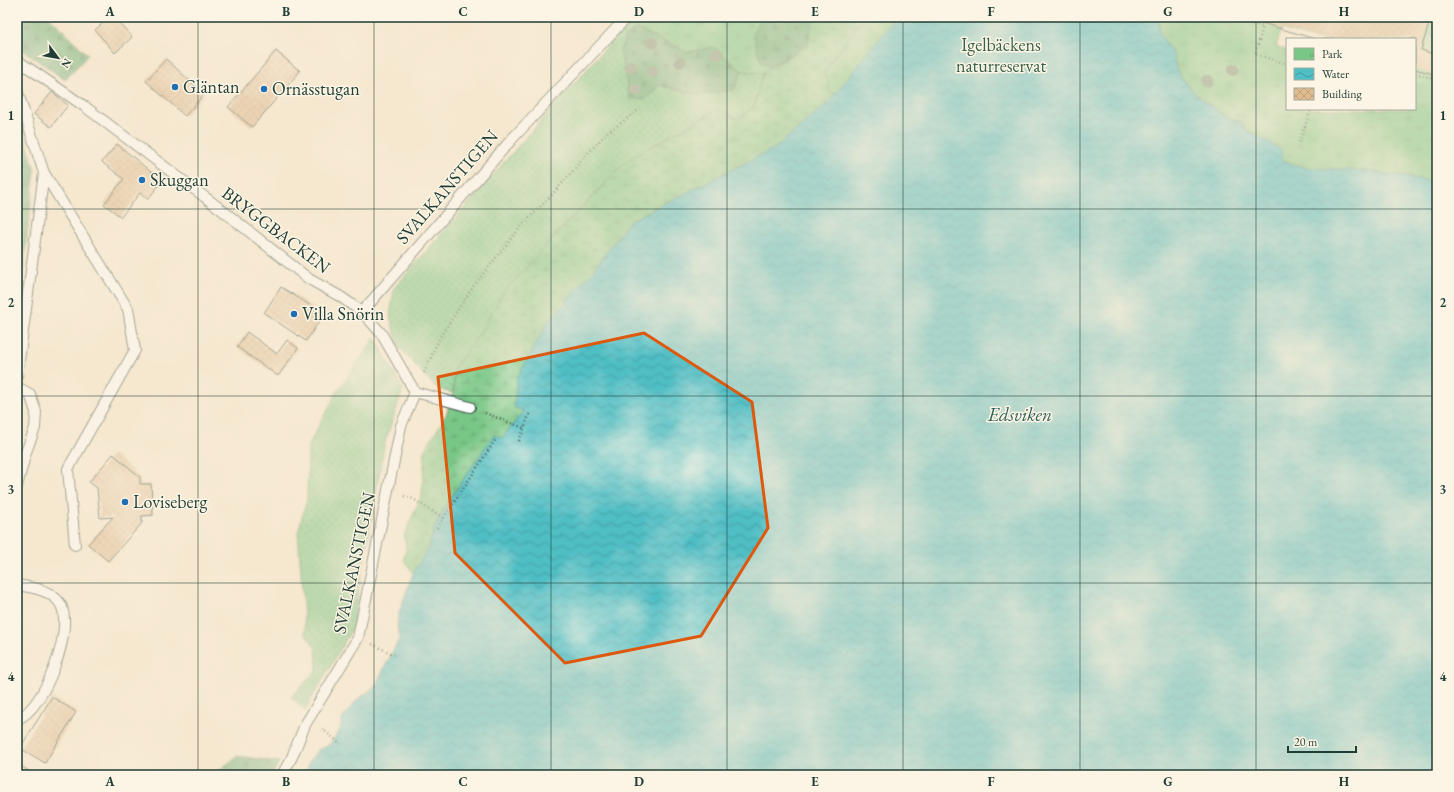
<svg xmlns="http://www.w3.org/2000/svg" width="1454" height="792" viewBox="0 0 1454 792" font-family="'EB Garamond',serif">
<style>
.grass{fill:url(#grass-dots);stroke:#4c825e}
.forest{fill:url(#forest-firs);stroke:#407454}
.wetland{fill:url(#wetland-marsh);stroke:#4c825e}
.park{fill:url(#park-tufts);stroke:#4c825e;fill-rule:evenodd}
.water{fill:url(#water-waves);stroke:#377e7c}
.building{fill:url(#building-cross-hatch)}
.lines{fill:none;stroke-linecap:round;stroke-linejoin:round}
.service-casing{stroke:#3f574b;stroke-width:12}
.path{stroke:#3f574b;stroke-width:2.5;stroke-dasharray:1 3;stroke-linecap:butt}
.service{stroke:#fff;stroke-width:10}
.tree{fill:#8c9d85}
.marked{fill:none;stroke:#de580e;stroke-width:3;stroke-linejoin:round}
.grid{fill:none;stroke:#1f3d34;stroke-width:1;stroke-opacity:0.55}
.poi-dot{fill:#1f6fb2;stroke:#fcf5e5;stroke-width:1.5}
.labels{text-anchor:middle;stroke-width:3;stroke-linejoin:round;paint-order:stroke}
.park-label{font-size:18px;fill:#366049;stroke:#fcf5e5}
.poi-label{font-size:18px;fill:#1f3d34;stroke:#fcf5e5;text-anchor:start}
.street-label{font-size:18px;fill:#1f3d34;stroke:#fcf5e5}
.water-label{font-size:19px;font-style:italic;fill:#2b5d58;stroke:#fcf5e5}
.neatline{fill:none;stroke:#1f3d34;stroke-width:1.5}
.grid-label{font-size:13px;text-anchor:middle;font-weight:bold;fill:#1f3d34}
</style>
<defs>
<pattern id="grass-dots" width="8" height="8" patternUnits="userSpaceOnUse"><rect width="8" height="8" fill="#79c787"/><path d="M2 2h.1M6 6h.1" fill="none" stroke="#63a36f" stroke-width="1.8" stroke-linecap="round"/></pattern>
<pattern id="forest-firs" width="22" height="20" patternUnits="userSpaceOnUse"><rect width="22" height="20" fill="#62ac74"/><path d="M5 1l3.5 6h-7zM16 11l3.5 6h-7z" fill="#508d60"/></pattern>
<pattern id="wetland-marsh" width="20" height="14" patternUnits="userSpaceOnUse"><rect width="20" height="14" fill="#79c787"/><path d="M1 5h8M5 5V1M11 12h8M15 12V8" fill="none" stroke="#63a36f"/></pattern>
<pattern id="park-tufts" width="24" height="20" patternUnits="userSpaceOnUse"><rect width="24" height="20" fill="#79c787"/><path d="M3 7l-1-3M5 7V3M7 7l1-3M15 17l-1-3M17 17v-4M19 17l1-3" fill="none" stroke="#63a36f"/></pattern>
<pattern id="water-waves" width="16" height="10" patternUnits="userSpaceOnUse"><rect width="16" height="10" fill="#4fbec5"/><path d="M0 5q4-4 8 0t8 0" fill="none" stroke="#419ca1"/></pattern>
<pattern id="building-cross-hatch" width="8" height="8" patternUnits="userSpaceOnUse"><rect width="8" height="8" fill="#e0bc91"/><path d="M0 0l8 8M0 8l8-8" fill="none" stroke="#c0a27e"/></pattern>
</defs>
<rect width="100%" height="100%" fill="#fcf5e5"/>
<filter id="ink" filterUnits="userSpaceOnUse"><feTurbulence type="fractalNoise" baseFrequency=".025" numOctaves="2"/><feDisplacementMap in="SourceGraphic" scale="8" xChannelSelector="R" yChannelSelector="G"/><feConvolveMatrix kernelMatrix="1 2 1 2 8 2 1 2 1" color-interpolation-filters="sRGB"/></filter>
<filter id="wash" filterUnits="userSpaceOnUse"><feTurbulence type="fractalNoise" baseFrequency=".012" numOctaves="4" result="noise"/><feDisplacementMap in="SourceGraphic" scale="16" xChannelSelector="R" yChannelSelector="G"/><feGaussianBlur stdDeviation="0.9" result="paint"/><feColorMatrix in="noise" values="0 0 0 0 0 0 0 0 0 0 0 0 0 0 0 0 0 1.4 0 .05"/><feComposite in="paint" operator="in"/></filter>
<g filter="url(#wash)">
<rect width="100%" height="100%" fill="#f6e8cf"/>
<path class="grass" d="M 620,32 L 626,36 L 620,50 L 646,99 L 659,85 L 699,95 L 734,90 L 742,71 L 763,73 L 754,107 L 737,119 L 718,109 L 626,161 L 545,247 L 455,367 L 453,393 L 437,389 L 398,346 L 390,316 L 394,288 L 521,143 Z
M 375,338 L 403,389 L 385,442 L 352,629 L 305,710 L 291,697 L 317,670 L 316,649 L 305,633 L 298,532 L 307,499 L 308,446 L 338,390 Z"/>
<path class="forest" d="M 17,17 L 50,17 L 88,55 L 65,80 L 17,46 Z
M 759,17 L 816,17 L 812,24 L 808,44 L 770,67 L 761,62 L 753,34 Z
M 636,28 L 687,52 L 714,47 L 742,71 L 734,90 L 699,95 L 659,85 L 646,99 L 630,99 L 620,50 L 626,36 Z
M 17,107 L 35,171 L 17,320 Z
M 237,756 L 279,762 L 272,775 L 213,775 Z"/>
<path class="wetland" d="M 816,17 L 897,17 L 827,104 L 775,148 L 630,221 L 592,272 L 524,411 L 502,438 L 494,436 L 448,502 L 435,527 L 428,550 L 413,573 L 404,560 L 406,548 L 404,536 L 422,494 L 425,449 L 446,415 L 453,394 L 455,367 L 478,336 L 505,290 L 626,161 L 718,109 L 737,119 L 754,107 L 763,73 L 808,44 L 812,24 Z"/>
<path class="park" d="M 606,17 L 759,17 L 753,34 L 761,62 L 770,67 L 763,73 L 742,71 L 714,47 L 687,52 L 636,28 L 626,36 L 603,20 Z
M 864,17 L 1437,17 L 1437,182 L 1367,171 L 1306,168 L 1282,160 L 1262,139 L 1245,129 L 1243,123 L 1223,115 L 1193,92 L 1177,71 L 1174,92 L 830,93 L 825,70 ZM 1282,29 L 1315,39 L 1415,39 L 1415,109 L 1287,109 L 1287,50 L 1276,47 Z"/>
<path class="water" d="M 897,17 L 1158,17 L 1160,34 L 1174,56 L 1177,71 L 1193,92 L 1223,115 L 1243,123 L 1245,129 L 1281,150 L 1282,160 L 1306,168 L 1367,171 L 1437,182 L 1437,775 L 305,775 L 309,761 L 319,749 L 328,746 L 340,730 L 342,719 L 356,701 L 375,686 L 400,637 L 397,626 L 399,613 L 413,573 L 428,550 L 435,527 L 448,502 L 494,435 L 502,438 L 524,411 L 514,407 L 517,378 L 549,321 L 592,272 L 630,221 L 775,148 L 827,104 Z"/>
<g id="blocks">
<path class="building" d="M 110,17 L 114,17 L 132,37 L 115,53 L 95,30 Z
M 1242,17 L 1431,17 L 1421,50 L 1437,55 L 1437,75 L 1415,69 L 1415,39 L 1315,39 Z
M 276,51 L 300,71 L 252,127 L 228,107 Z
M 166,59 L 204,94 L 185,116 L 146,81 Z
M 52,92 L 68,105 L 51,127 L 34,114 Z
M 117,144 L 162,181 L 148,199 L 140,193 L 121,217 L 104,204 L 124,179 L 102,162 Z
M 281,287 L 324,314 L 306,341 L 264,313 Z
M 247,332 L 277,354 L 287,340 L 298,348 L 278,376 L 237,347 Z
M 113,454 L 140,477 L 140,484 L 151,484 L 153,515 L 142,516 L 142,523 L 108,561 L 88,544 L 113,517 L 100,518 L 97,488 L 89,482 Z
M 52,697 L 76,712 L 45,763 L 20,748 Z
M 17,764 L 36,775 L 17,775 Z"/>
</g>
</g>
<g filter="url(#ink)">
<use href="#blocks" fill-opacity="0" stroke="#3f574b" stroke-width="1"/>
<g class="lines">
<defs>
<path id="service" d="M 17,60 L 84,106 L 222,210 L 309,279 L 341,297 L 362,312 L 381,333 L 415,392 L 470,407
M 17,90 L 44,173 L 17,376
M 44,173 L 128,309 L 135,350 L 68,469 L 75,545
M 362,312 L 511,140 L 627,17
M 17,387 L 30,394 L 36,412 L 35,428 L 26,452 L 17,486
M 17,585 C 31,587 50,590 59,602 C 77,624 44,711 17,719
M 282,775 L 292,757 L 305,725 L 358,638 L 401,426 L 415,392"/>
</defs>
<use href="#service" class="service-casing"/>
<path class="path" d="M 1230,17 L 1263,27 L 1255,54 L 1287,64
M 1415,73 L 1437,80
M 1298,146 L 1311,109
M 424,373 L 440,337 L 475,284 L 523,224 L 550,197 L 588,153 L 607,133 L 640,109
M 485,413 L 524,428
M 519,441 L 530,413
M 404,496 L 413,499 L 443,518
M 437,528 L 496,439
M 372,644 L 395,655
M 322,729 L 341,744"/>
<use href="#service" class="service"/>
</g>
<g class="tree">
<circle cx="652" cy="43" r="6"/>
<circle cx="717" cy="54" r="6"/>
<circle cx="680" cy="62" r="6"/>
<circle cx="631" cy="67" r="6"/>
<circle cx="1233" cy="70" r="6"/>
<circle cx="652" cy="71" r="6"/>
<circle cx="1207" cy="81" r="6"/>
<circle cx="636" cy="90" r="6"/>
</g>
</g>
<path d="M0 0H1454V792H0ZM 644,333 L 752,402 L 768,528 L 701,636 L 565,663 L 455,553 L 438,377 Z" fill="#f6e8cf" fill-opacity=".55" fill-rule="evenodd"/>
<path class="marked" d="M 644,333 L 752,402 L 768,528 L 701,636 L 565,663 L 455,553 L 438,377 Z"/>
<path class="grid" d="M 198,17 L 198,775M 374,17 L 374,775M 551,17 L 551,775M 727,17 L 727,775M 903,17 L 903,775M 1080,17 L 1080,775M 1256,17 L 1256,775M 17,209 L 1437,209M 17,396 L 1437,396M 17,583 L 1437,583"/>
<g class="poi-dot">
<circle cx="175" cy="87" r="4"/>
<circle cx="264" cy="89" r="4"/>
<circle cx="142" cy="180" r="4"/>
<circle cx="294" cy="314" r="4"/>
<circle cx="125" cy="502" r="4"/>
</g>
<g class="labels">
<g class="park-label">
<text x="1001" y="51">Igelbäckens<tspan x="1001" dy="21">naturreservat</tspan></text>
</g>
<g class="poi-label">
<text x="183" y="93">Gläntan</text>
<text x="272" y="95">Ornässtugan</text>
<text x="150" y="186">Skuggan</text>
<text x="302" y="320">Villa Snörin</text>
<text x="133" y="508">Loviseberg</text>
</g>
<g class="street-label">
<text transform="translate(447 187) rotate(-49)" y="6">SVALKANSTIGEN</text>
<text transform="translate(276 230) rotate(37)" y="6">BRYGGBACKEN</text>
<text transform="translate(354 563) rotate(-78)" y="6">SVALKANSTIGEN</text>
</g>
<g class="water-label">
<text x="1020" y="421">Edsviken</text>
</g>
</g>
<rect width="1454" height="792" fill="none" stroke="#fcf5e5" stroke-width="44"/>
<rect x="1286" y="38" width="130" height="72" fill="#fcf5e5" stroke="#a4ab9e"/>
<rect x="1294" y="48" width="20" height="12" fill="url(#park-tufts)" stroke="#a4ab9e"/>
<text x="1322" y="58" font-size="12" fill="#1f3d34">Park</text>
<rect x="1294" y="68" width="20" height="12" fill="url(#water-waves)" stroke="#a4ab9e"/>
<text x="1322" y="78" font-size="12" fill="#1f3d34">Water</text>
<rect x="1294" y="88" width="20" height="12" fill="url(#building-cross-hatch)" stroke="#a4ab9e"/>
<text x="1322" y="98" font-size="12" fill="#1f3d34">Building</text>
<g transform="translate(58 58) rotate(122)" stroke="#fcf5e5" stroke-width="3" paint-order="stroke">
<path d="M0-3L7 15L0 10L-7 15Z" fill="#1f3d34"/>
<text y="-6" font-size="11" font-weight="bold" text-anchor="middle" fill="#1f3d34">N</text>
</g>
<path d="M1288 746v6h68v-6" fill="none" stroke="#1f3d34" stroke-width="2"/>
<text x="1294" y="746" font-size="12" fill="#1f3d34" stroke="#fcf5e5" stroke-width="3" paint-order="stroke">20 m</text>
<rect x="22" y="22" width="1410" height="748" class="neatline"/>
<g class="grid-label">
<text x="110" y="16">A</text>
<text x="286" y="16">B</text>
<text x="463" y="16">C</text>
<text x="639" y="16">D</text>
<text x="815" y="16">E</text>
<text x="991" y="16">F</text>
<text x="1168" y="16">G</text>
<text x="1344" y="16">H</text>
<text x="11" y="120">1</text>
<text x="1443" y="120">1</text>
<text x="11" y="307">2</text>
<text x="1443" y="307">2</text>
<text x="11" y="494">3</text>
<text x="1443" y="494">3</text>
<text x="11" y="681">4</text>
<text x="1443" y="681">4</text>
<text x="110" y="786">A</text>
<text x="286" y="786">B</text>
<text x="463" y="786">C</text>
<text x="639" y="786">D</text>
<text x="815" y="786">E</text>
<text x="991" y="786">F</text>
<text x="1168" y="786">G</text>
<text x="1344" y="786">H</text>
</g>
</svg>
